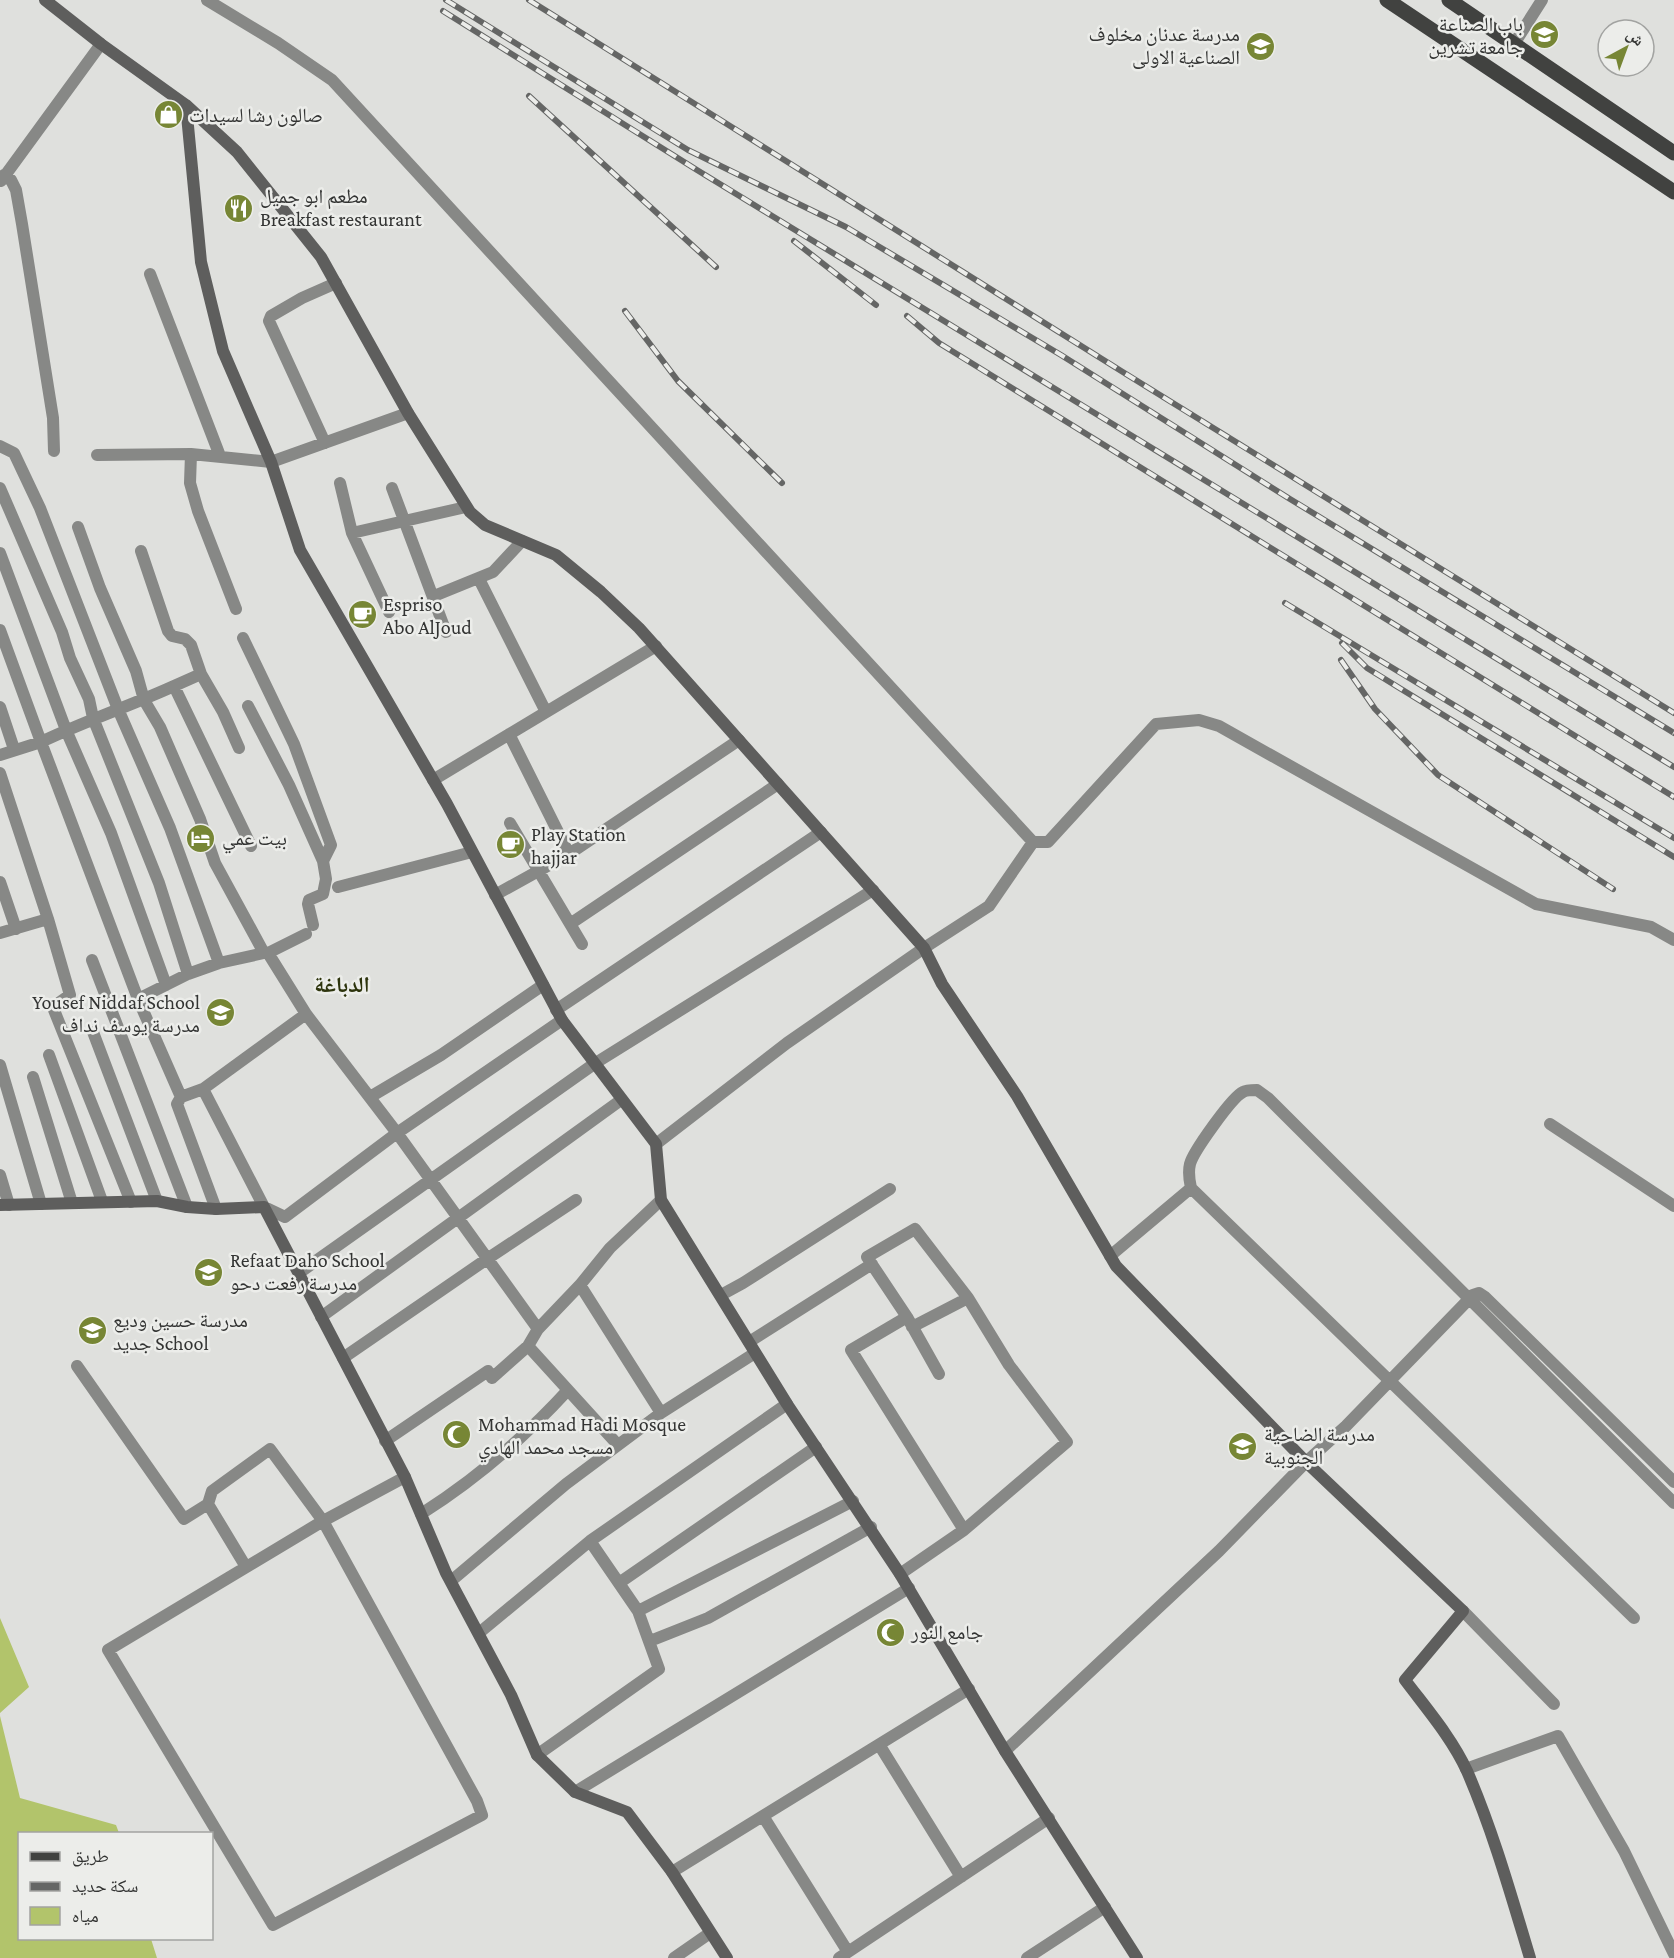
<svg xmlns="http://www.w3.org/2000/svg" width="1674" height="1958" viewBox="0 0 1674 1958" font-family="'Crimson Pro','Noto Naskh Arabic',serif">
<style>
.water{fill:#b2c46b}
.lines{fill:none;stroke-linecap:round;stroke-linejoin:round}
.street{stroke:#878886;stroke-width:12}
.secondary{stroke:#5e5e5d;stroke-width:12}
.primary{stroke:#414240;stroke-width:15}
.rail-casing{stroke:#656665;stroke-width:6}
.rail{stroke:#ecedea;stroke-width:4;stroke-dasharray:11;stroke-linecap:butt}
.labels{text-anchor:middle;stroke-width:5;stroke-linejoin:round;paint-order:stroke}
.poi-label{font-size:20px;fill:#333433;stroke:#ecedea;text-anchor:start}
.quarter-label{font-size:22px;font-weight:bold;fill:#2d340d;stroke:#ecedea}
</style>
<rect width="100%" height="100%" fill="#dfe0dd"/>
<path class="water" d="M 0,1618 L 29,1687 L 0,1713 Z
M 0,1716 L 20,1798 L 116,1825 L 119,1833 L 20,1834 L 20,1938 L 151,1939 L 157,1958 L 0,1958 Z"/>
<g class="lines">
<path class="street" d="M 207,0 L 278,43 L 332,80 L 1033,842
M 1514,44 L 1542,0
M 4,175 L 11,180 L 16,190 L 22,224 L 53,418 L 54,451
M 1,181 L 101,44
M 150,274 L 220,456
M 325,443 L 269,321 L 271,316 L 302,298 L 336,283
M 0,446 L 14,453 L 40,508 L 118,709 L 170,828 L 219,963
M 191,454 L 190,483 L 198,511 L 236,609
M 97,455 L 191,454 L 271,462 L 408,413
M 340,483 L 352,533 L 389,612
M 0,488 L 62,632 L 70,658 L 89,699 L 93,718 L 159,883 L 188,974
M 392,488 L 446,632
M 78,527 L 100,588 L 136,671 L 144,700 L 160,727 L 200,819 L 215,863 L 264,953 L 219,963 L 188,974 L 138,999 L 181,1097 L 203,1089 L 306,1014
M 352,533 L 466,507
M 141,551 L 168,631 L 172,636 L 185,639 L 191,645 L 201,674 L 223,712 L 239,748
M 0,553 L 66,730 L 111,833 L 166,985
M 479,579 L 546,712
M 434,596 L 493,572 L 522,541
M 0,630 L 41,742 C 85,721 130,706 174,686 L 251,846
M 243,638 L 294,744 L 331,845 L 323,861 L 326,879 L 323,894 L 309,900 L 308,904 L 313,925
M 174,686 L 201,674
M 248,706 L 289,785 L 323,861
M 0,707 L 14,749
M 509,734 L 569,854
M 0,755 L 41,742 L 138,999
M 0,773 L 48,919 L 70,995 L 56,1005 L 54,1010 L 131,1202
M 433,780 L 656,646
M 510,823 L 582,944
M 0,882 L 16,929
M 338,887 L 472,852
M 495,895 L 569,854 L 739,740
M 570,924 L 778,784
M 0,933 L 48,919
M 264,953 L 268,953 L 306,1014 L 397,1133 L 538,1329
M 268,953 L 306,934
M 92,960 L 187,1207
M 556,1010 L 821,832
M 93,1032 L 157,1201
M 49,1055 L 102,1201
M 0,1065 L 41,1204
M 33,1077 L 72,1203
M 203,1089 L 264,1207 L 285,1217 L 397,1133 L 562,1020
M 181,1097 L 177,1104 L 216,1209
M 370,1097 L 441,1055 L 543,985
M 1550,1124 L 1674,1206
M 656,1144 L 787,1043 L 924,948 L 989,906 L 1033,842 L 1048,842 L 1156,724 L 1199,720 L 1219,726 L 1536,904 L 1651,927 L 1674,940
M 0,1175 L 9,1205
M 1191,1188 L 1634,1618
M 1110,1256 L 1191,1188 C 1189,1179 1188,1172 1190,1164 C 1193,1152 1232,1097 1243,1092 C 1246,1090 1252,1090 1257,1090 L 1268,1098 L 1674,1503
M 299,1273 L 594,1064 L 873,890
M 580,1285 L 661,1413
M 721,1295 L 743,1283 L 890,1189
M 321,1317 L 621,1100
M 907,1317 L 851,1350 L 964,1530
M 912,1327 L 968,1298
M 749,1342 L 872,1264
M 528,1346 L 618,1445
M 343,1358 L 487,1259 L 576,1200
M 77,1366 L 184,1519 L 208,1504
M 385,1441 L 488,1371 L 492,1378 L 528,1346 L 538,1329 L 580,1285 L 610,1248 L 661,1200
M 421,1514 C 476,1479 524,1438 568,1390
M 246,1567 L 208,1504 L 212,1491 L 270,1449 L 323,1521 L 477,1801 L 482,1815 L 273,1925 L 108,1650 L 323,1521 L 405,1477
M 900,1574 L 964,1530 L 1067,1442 L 1009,1365 L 968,1298 L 915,1229 L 867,1257 L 907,1317 L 939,1374
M 451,1581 L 566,1484 L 661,1413 L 755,1353
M 619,1583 L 816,1447
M 638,1611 L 853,1501
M 1463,1611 L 1554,1704
M 479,1633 L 590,1541 L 787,1404
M 650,1641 L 708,1618 L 871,1527
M 880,1746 L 961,1877
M 1005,1751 L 1219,1551 L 1306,1462 L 1346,1426 L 1473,1295 L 1479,1293 L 1485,1297 L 1674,1482
M 537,1755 L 659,1669 L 638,1611 L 590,1541
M 1466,1769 L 1558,1736 L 1624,1851 L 1674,1954
M 575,1792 L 909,1588
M 763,1816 L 848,1952
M 672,1872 L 969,1689
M 674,1958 L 710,1933
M 839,1958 L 1049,1818
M 1027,1958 L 1105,1907"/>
<path class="secondary" d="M 45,0 L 101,44 L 186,105 L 237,152 L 321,257 L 408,413 L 470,512 L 485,525 L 556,555 L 601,592 L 639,628 L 924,948 L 942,984 L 1017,1096 L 1116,1266 L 1306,1462 L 1463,1611 L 1405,1680 C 1426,1708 1452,1738 1467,1771 C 1493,1831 1511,1895 1530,1958
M 186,105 L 201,262 L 223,351 L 271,462 L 300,550 L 447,804 L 562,1020 L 656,1144 L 661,1200 L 787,1404 L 900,1574 L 1005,1751 L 1137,1958
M 0,1205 L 157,1201 L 187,1207 L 216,1209 L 264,1207 L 405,1477 L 446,1573 L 511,1695 L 537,1755 L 575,1792 L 627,1812 L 672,1872 L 727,1958"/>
<path class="primary" d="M 1387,0 L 1674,192
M 1449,0 L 1674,153"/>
<defs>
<path id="rail" d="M 446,0 L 688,150 L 846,227 L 1061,355 L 1290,499 L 1674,733
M 529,0 L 1126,374 L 1674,713
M 443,11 L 697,170 L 1674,767
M 529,96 L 716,267
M 794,241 L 876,305
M 625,311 L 678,381 L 782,483
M 907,316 L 939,343 L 1674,797
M 1285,603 L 1674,838
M 1342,643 L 1367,668 L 1674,857
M 1341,660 L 1375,709 L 1438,775 L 1613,889"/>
</defs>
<use href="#rail" class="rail-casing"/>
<use href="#rail" class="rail"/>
</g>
<defs>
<symbol id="university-disc" viewBox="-11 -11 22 22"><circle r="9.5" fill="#778635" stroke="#ecedea"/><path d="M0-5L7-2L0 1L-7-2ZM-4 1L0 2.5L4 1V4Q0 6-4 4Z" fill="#fff"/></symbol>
<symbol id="school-disc" viewBox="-11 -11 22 22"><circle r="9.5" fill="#778635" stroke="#ecedea"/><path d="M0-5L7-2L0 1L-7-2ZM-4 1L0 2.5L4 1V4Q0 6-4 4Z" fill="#fff"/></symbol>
<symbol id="shop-disc" viewBox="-11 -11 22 22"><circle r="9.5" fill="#778635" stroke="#ecedea"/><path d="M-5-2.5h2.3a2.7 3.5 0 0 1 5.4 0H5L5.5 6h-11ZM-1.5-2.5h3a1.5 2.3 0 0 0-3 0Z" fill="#fff"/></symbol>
<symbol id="restaurant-disc" viewBox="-11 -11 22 22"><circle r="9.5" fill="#778635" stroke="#ecedea"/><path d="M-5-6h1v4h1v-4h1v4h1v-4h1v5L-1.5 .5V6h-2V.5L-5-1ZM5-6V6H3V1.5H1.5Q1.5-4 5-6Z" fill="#fff"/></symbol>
<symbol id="cafe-disc" viewBox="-11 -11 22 22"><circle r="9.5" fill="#778635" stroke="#ecedea"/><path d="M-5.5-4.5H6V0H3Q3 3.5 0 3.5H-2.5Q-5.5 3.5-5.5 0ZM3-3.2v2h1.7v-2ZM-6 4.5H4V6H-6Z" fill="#fff"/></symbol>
<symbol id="hotel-disc" viewBox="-11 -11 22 22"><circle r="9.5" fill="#778635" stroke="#ecedea"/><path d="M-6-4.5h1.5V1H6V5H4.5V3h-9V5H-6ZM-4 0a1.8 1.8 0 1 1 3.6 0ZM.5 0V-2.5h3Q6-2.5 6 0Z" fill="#fff"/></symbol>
<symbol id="mosque-disc" viewBox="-11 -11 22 22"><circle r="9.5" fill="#778635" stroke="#ecedea"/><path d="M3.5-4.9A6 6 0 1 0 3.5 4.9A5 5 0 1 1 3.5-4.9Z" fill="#fff"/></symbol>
</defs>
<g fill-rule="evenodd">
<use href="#university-disc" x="1528" y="18" width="33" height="33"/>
<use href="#school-disc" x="1244" y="30" width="33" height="33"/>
<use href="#shop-disc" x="152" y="98" width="33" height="33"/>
<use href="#restaurant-disc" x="222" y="192" width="33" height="33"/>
<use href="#cafe-disc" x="346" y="598" width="33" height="33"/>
<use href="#hotel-disc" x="184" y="822" width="33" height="33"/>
<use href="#cafe-disc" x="494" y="828" width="33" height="33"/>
<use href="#school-disc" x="204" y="996" width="33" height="33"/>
<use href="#school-disc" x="192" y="1256" width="33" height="33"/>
<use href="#school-disc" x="76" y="1314" width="33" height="33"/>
<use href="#mosque-disc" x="440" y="1418" width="33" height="33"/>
<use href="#school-disc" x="1226" y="1430" width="33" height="33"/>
<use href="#mosque-disc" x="874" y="1616" width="33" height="33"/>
</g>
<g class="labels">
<g class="poi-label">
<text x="1523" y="31" text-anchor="end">باب الصناعة<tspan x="1523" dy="23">جامعة تشرين</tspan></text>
<text x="1240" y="41" text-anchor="end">مدرسة عدنان مخلوف<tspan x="1240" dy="23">الصناعية الاولى</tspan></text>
<text x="189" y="122">صالون رشا لسيدات</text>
<text x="260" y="203">مطعم ابو جميل<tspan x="260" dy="23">Breakfast restaurant</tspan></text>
<text x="383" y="611">Espriso<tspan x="383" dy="23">Abo AlJoud</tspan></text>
<text x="531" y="841">Play Station<tspan x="531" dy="23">hajjar</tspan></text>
<text x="222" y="845">بيت عمي</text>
<text x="200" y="1009" text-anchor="end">Yousef Niddaf School<tspan x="200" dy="23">مدرسة يوسف نداف</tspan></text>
<text x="230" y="1267">Refaat Daho School<tspan x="230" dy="23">مدرسة رفعت دحو</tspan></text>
<text x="113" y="1327">مدرسة حسين وديع<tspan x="113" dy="23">جديد School</tspan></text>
<text x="478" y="1431">Mohammad Hadi Mosque<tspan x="478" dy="23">مسجد محمد الهادي</tspan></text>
<text x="1264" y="1441">مدرسة الضاحية<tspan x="1264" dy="23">الجنوبية</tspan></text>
<text x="911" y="1639">جامع النور</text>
</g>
<g class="quarter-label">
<text x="342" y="992">الدباغة</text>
</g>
</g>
<rect x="18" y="1832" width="195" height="108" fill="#ecedea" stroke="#a2a3a1" stroke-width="1.5"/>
<rect x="30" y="1852" width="30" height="9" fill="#414240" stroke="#a2a3a1" stroke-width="1.5"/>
<text x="72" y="1862" font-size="18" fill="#333433">طريق</text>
<rect x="30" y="1882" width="30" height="9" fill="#656665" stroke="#a2a3a1" stroke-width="1.5"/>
<text x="72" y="1892" font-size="18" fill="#333433">سكة حديد</text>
<rect x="30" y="1907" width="30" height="18" fill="#b2c46b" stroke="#a2a3a1" stroke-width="1.5"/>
<text x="72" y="1922" font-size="18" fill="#333433">مياه</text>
<g transform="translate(1626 48) rotate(41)"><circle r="28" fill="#ecedea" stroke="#a2a3a1" stroke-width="1.5"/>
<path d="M0-4.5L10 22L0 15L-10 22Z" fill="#778635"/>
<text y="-9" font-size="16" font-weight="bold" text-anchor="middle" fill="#333433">ش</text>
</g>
</svg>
